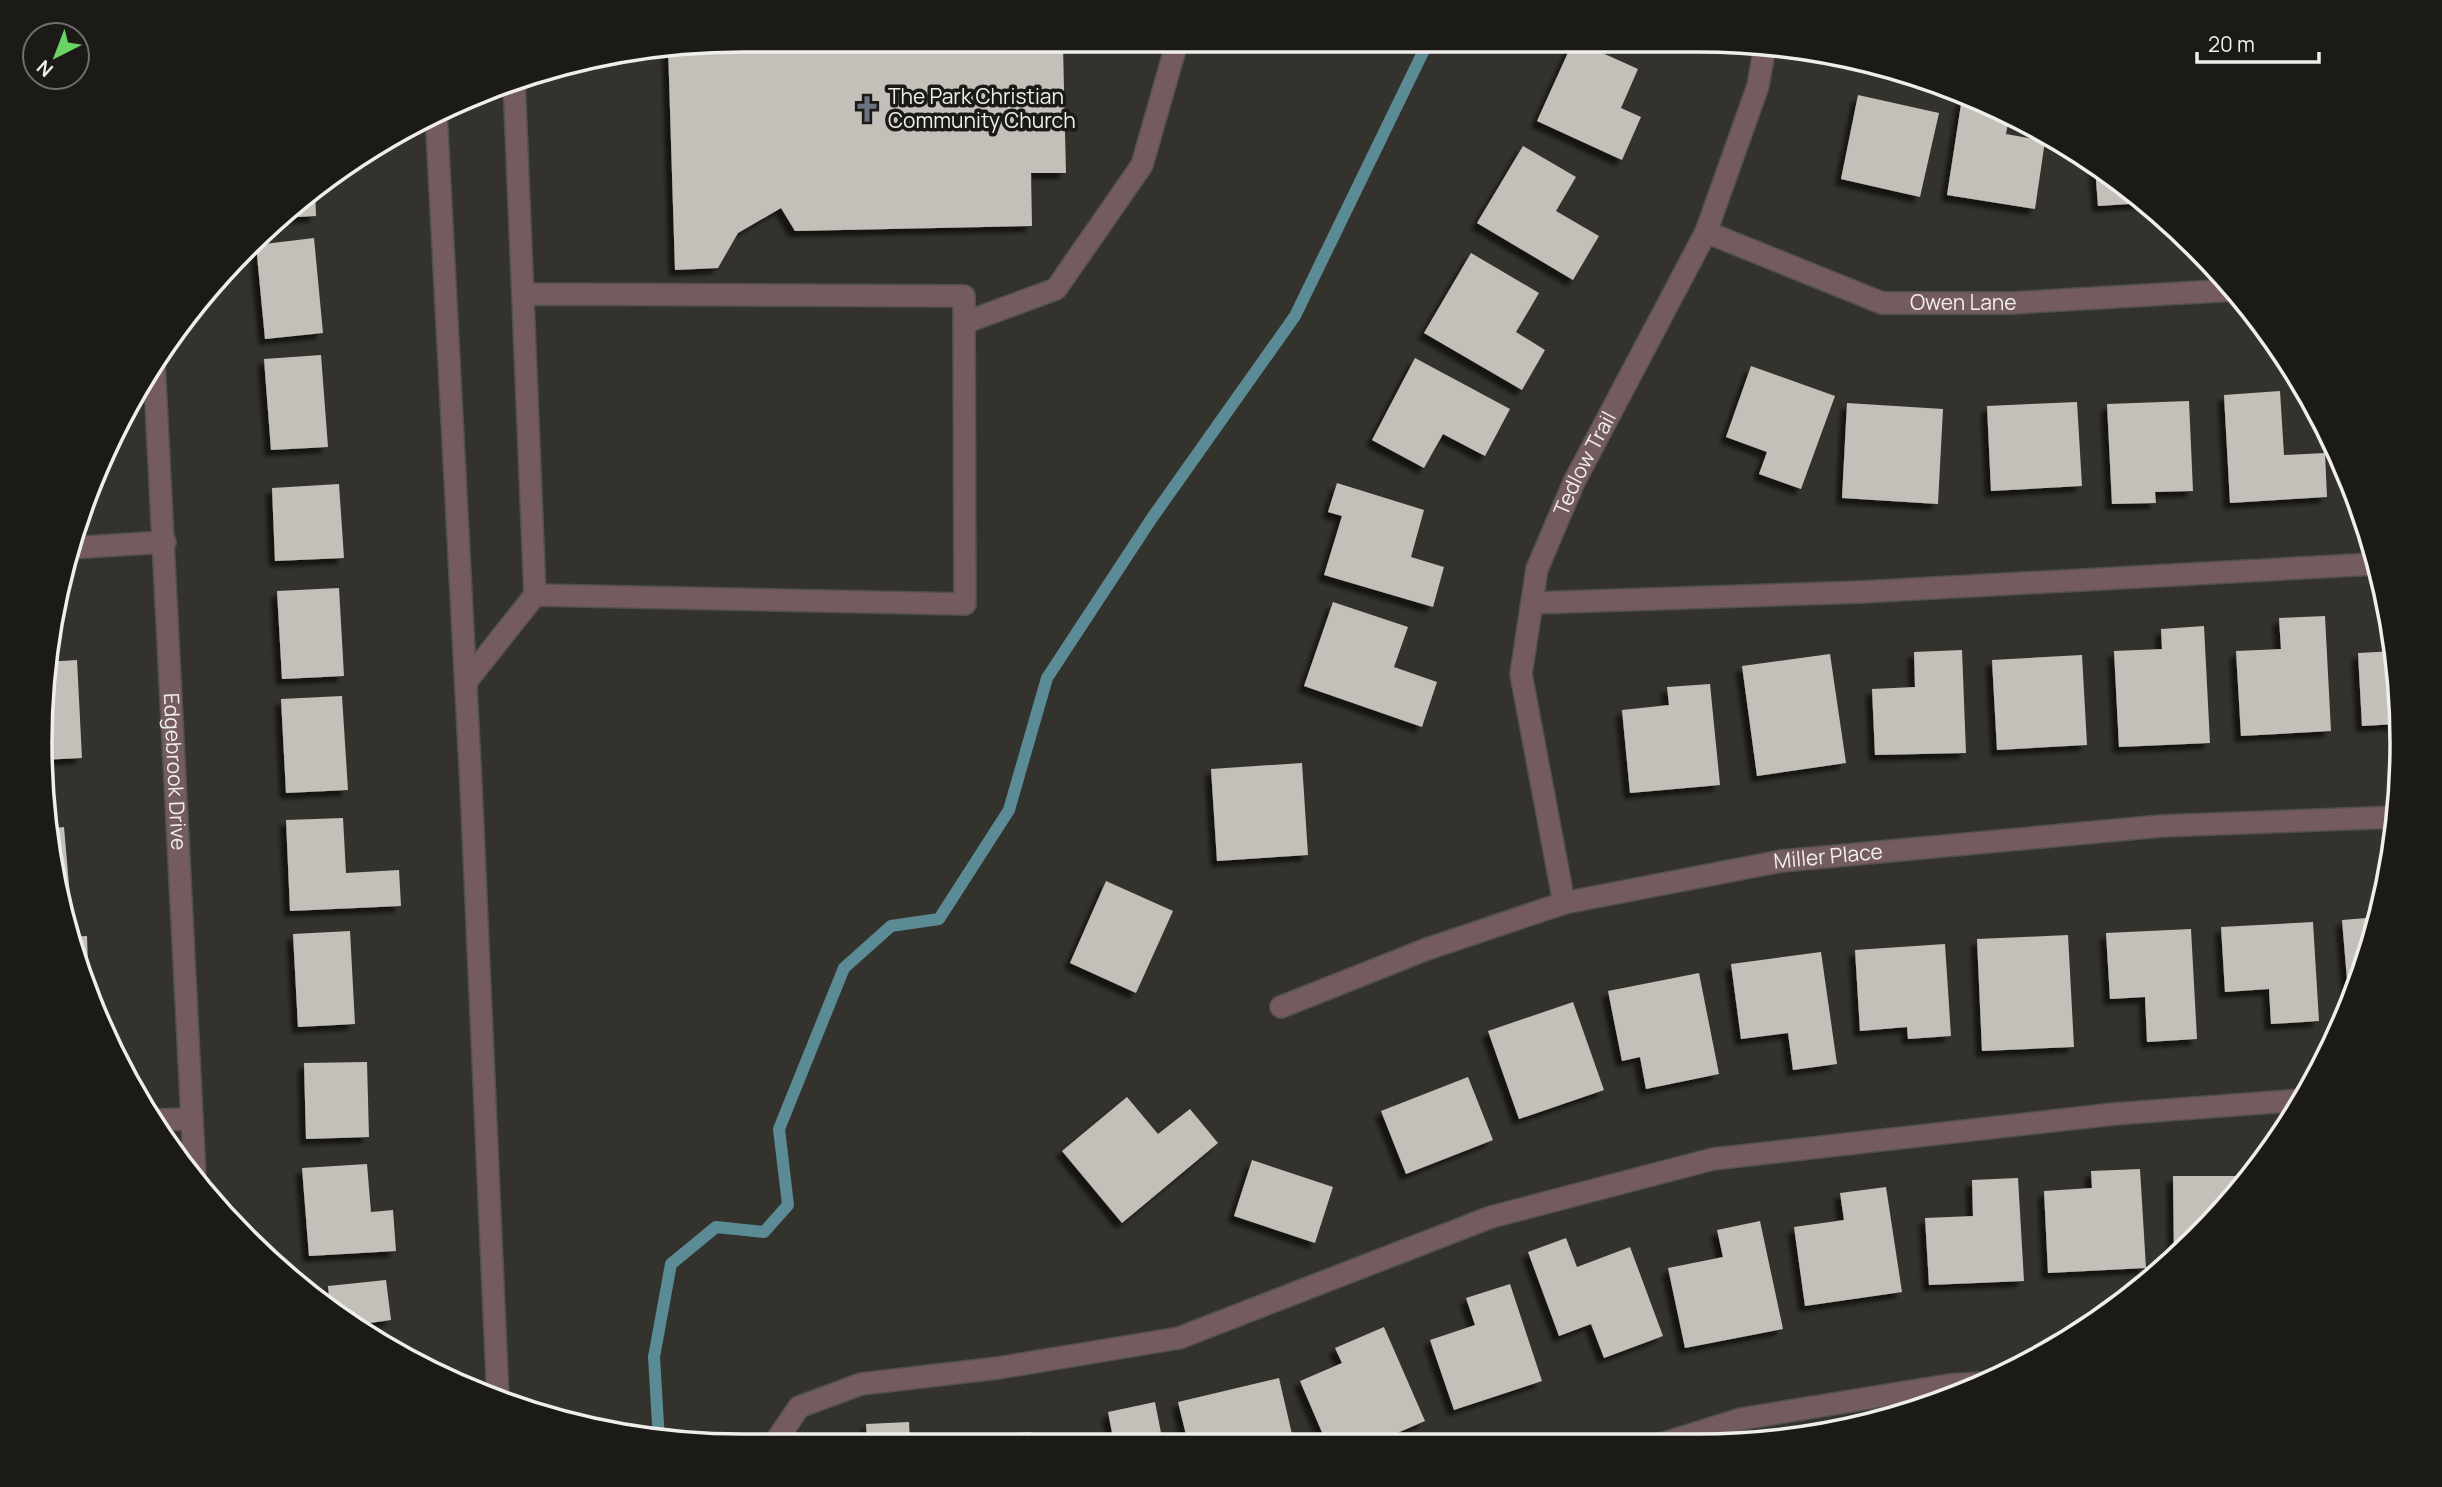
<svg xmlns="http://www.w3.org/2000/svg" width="2442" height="1487" viewBox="0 0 2442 1487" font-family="Manrope,sans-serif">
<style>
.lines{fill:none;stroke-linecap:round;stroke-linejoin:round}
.stream{stroke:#5b8b95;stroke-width:12}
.building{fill:#c2c0b8;filter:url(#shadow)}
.minor-casing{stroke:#52504a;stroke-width:24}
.minor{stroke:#745c5e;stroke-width:21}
.labels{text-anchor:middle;stroke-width:7;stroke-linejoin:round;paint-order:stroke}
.poi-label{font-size:21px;fill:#efeeea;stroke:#1b1a17;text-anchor:start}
.street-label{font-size:21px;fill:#efeeea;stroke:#1b1a17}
.rim{fill:none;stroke:#efeeea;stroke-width:3.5}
</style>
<defs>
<filter id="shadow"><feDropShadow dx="-6" dy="6" stdDeviation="2" flood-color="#0009"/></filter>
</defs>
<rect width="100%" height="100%" fill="#34322c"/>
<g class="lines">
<path class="stream" d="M 659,1441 L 654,1357 L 671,1264 L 716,1227 L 764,1232 L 788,1205 L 779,1129 L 844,968 L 891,926 L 939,919 L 1009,810 L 1047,678 L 1152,518 L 1295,316 L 1426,46"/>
</g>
<path class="building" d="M 668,46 L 1063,46 L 1066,173 L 1031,173 L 1032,226 L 795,231 L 781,208 L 738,233 L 718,268 L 675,270 Z
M 1571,46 L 1587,46 L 1638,69 L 1621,108 L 1641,117 L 1622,160 L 1537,121 Z
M 1858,95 L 1939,113 L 1920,197 L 1841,179 Z
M 1962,98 L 1981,102 L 2009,118 L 2006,134 L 2045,141 L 2035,209 L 1947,195 Z
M 1523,146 L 1576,177 L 1556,211 L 1599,236 L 1573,280 L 1477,223 Z
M 2095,167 L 2126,185 L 2145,203 L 2098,206 Z
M 315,186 L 316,216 L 278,218 Z
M 314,238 L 323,333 L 265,339 L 256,245 Z
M 1471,253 L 1539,293 L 1516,332 L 1545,350 L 1522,390 L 1424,333 Z
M 321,355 L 328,447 L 271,450 L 264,359 Z
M 1415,358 L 1510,409 L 1485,456 L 1443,434 L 1424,468 L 1372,440 Z
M 1751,366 L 1835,396 L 1801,489 L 1759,474 L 1767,452 L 1726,437 Z
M 2280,391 L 2284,455 L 2325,453 L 2327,497 L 2230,503 L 2224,395 Z
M 2189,401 L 2193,491 L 2155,492 L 2156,503 L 2112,504 L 2107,404 Z
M 2077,402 L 2082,486 L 1991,491 L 1987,406 Z
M 1847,403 L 1943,409 L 1938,504 L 1842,498 Z
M 1337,483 L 1424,510 L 1411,557 L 1444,567 L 1433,607 L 1324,575 L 1342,516 L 1328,512 Z
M 339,484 L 344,558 L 275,561 L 272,488 Z
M 339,588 L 344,676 L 282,679 L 277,591 Z
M 1333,602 L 1408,627 L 1394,667 L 1437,682 L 1422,727 L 1304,686 Z
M 2325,616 L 2331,731 L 2241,736 L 2236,651 L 2281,649 L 2279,618 Z
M 2204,626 L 2210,743 L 2119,747 L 2114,651 L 2162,649 L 2161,629 Z
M 1962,650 L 1966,753 L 1875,755 L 1872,689 L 1915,687 L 1914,652 Z
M 2396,651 L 2398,724 L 2362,726 L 2358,653 Z
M 1830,654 L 1846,763 L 1757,776 L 1742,666 Z
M 2082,655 L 2087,745 L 1997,750 L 1992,660 Z
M 77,660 L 82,758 L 41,760 L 40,743 L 46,662 Z
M 1710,684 L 1720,785 L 1630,793 L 1622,710 L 1669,705 L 1667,687 Z
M 342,696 L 348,790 L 286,793 L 281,699 Z
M 1302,763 L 1308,855 L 1217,861 L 1211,769 Z
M 343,818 L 346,873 L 399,870 L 401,906 L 290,911 L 286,820 Z
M 64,827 L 70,896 L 61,897 L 46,829 Z
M 1106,881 L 1173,911 L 1136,993 L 1070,963 Z
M 2379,917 L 2378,925 L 2349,1003 L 2342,920 Z
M 2313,922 L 2319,1021 L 2271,1024 L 2269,989 L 2225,992 L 2221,927 Z
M 2191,929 L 2197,1039 L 2147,1042 L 2145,997 L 2110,999 L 2106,933 Z
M 350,931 L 355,1024 L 298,1027 L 293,934 Z
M 2068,935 L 2074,1047 L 1982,1051 L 1977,939 Z
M 87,936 L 89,993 L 77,969 L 70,937 Z
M 1945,944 L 1951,1036 L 1908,1039 L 1907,1027 L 1860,1031 L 1855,950 Z
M 1821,952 L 1837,1064 L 1793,1070 L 1788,1033 L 1741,1039 L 1731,964 Z
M 1699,973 L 1719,1074 L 1646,1089 L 1640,1057 L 1622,1061 L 1608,991 Z
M 1573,1002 L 1604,1090 L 1519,1119 L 1488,1031 Z
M 367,1062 L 369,1137 L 306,1139 L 304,1063 Z
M 1468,1077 L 1493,1140 L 1406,1174 L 1381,1111 Z
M 1127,1097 L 1158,1134 L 1190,1109 L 1218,1143 L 1122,1223 L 1062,1151 Z
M 1252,1160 L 1333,1187 L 1315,1243 L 1234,1216 Z
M 367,1164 L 371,1212 L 393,1210 L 396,1251 L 309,1256 L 302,1168 Z
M 2140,1169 L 2146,1268 L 2048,1273 L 2044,1191 L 2092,1188 L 2091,1171 Z
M 2173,1176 L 2252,1176 L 2174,1260 Z
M 2018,1178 L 2024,1281 L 1929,1285 L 1925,1218 L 1973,1216 L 1972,1180 Z
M 1886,1187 L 1902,1292 L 1805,1306 L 1794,1227 L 1844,1220 L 1840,1193 Z
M 1760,1221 L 1783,1329 L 1685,1348 L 1668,1268 L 1723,1257 L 1717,1230 Z
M 1566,1238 L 1577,1267 L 1630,1247 L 1663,1336 L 1604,1358 L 1591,1324 L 1559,1336 L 1528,1252 Z
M 386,1280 L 391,1320 L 363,1324 L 364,1329 L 312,1298 L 329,1297 L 328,1286 Z
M 1510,1284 L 1542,1381 L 1454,1410 L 1430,1340 L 1475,1325 L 1466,1298 Z
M 1384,1327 L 1425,1421 L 1372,1444 L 1327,1444 L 1300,1381 L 1342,1363 L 1335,1348 Z
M 1279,1378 L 1294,1443 L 1188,1443 L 1178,1402 Z
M 1155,1402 L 1163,1443 L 1114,1443 L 1108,1412 Z
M 909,1422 L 910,1442 L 867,1442 L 866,1424 Z
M 1031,1432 L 1032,1442 L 933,1442 L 933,1440 Z"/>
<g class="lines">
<defs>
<g id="minor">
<path d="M 514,79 L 535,595 L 965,604 L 964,296 L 523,294"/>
<path d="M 436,111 L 471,785 L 498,1400"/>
<path id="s1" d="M 1706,232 L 1882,303 L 2012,303 L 2235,290"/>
<path d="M 964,323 L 1056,289 L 1142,165 L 1176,46"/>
<path id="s2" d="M 154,362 L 195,1178"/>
<path d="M 70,548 L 165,542"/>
<path d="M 1532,603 L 1861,592 L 2375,564"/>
<path d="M 466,682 L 535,595"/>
<path id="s3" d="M 1564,903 L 1521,674 L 1537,569 L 1574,482 L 1706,232 L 1758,86 L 1765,46"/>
<path id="s4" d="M 1281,1007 L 1427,949 L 1564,903 L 1781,861 L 2161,826 L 2396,817"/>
<path d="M 152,1120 L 192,1119"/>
<path d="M 776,1441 L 799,1407 L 861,1384 L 998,1368 L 1179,1338 L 1491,1217 L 1713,1159 L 2114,1114 L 2301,1100"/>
<path d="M 1658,1445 L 1741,1419 L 1949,1385 L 1982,1383"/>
</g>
</defs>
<use href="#minor" class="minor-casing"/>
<use href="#minor" class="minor"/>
</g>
<defs>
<symbol id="church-bare" viewBox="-9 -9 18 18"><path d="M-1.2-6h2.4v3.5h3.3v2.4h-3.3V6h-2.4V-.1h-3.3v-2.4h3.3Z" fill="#6b7280" stroke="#1b1a17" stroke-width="2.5" paint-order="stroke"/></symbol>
</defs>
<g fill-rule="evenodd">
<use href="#church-bare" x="848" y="90" width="38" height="38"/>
</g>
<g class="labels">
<g class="poi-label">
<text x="888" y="104">The Park Christian<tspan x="888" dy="24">Community Church</tspan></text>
</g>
<g class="street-label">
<text dy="7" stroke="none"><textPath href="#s1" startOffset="271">Owen Lane</textPath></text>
<text dy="7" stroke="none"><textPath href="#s3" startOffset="455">Tedlow Trail</textPath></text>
<text dy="7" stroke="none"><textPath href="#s2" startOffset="410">Edgebrook Drive</textPath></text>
<text dy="7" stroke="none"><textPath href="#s4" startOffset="570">Miller Place</textPath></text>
</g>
</g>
<path d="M0 0H2442V1487H0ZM743 52H1699A691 691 0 0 1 2390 743V743A691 691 0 0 1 1699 1434H743A691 691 0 0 1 52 743V743A691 691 0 0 1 743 52Z" fill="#1b1a17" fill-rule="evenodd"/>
<path class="rim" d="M743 52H1699A691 691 0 0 1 2390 743V743A691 691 0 0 1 1699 1434H743A691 691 0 0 1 52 743V743A691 691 0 0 1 743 52Z"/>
<g transform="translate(56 56) rotate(222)"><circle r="33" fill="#1b1a17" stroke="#706f6b" stroke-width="2"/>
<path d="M0-5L12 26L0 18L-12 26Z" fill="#69d464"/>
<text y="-10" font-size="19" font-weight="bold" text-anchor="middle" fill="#efeeea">N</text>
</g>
<path d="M2197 52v10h122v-10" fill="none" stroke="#efeeea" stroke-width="3.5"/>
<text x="2208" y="52" font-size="21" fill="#efeeea" stroke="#1b1a17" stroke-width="5" paint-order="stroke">20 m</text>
</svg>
